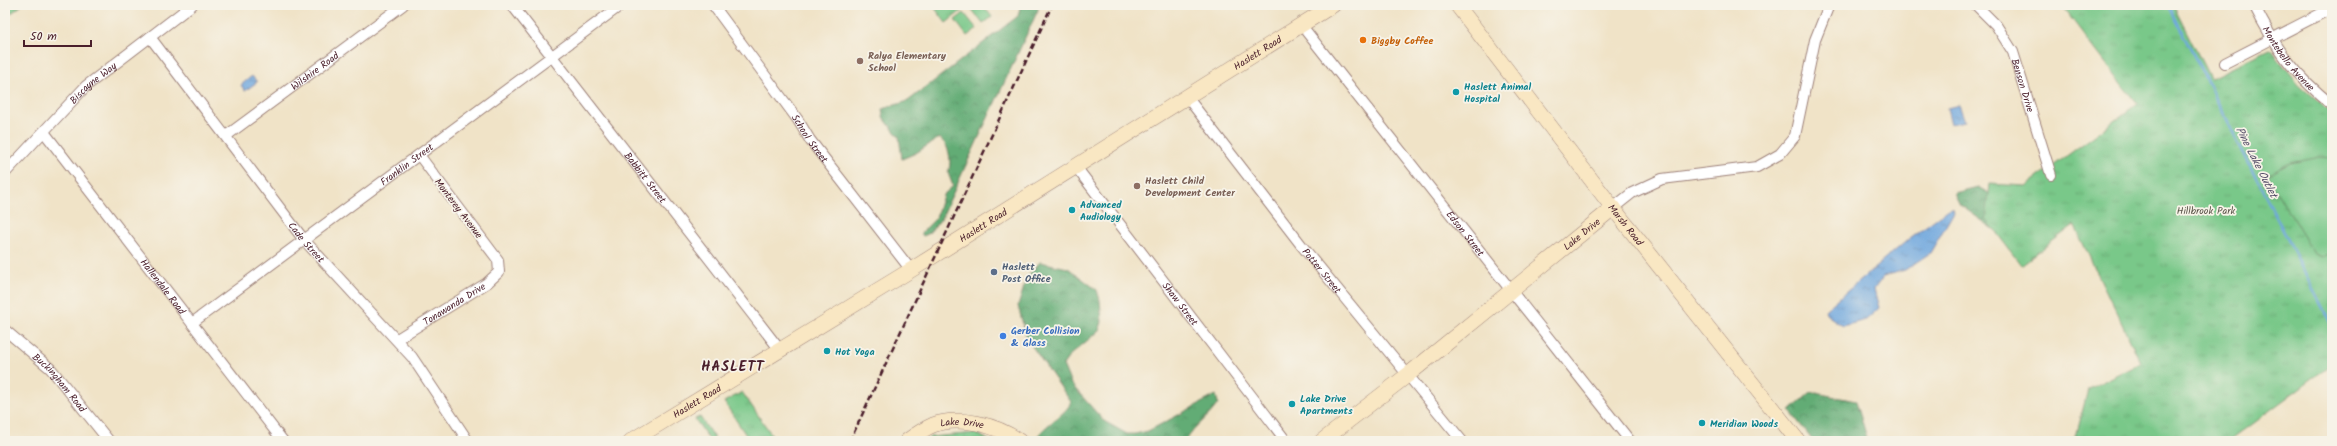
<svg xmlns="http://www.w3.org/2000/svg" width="2337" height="446" viewBox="0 0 2337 446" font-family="Kalam,sans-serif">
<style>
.forest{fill:url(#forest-crowns);stroke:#566650}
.wetland{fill:url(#wetland-marsh);stroke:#62745a}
.park{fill:url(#park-tufts);stroke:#62745a}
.garden{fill:#79c889;stroke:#62745a}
.water{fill:url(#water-ripples);stroke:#5d6384}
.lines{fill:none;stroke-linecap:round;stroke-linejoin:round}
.stream{stroke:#70a7de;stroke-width:2.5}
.street-casing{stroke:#9d8179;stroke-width:12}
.secondary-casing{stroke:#9d8179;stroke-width:16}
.street{stroke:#fff;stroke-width:10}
.secondary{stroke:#f9e7c3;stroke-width:15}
.rail{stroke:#4a1f2b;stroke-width:2.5;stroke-dasharray:6 3;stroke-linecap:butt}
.food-dot{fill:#e8710a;stroke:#f7f3e8;stroke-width:1.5}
.education-dot{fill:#8d6e63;stroke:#f7f3e8;stroke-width:1.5}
.culture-dot{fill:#0f9aa8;stroke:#f7f3e8;stroke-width:1.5}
.service-dot{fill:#5c6f8a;stroke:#f7f3e8;stroke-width:1.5}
.shop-dot{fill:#3f7fe0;stroke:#f7f3e8;stroke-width:1.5}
.labels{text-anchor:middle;stroke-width:3.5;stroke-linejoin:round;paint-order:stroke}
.food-label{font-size:10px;font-weight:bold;fill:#c56008;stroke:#f7f3e8;text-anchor:start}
.street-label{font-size:10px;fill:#4a1f2b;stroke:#f7f3e8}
.education-label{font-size:10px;font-weight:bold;fill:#785e54;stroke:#f7f3e8;text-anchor:start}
.culture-label{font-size:10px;font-weight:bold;fill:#0d838f;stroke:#f7f3e8;text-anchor:start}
.park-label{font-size:10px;fill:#585247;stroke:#f7f3e8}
.service-label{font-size:10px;font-weight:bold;fill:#4e5e75;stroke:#f7f3e8;text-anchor:start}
.shop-label{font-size:10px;font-weight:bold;fill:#366cbe;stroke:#f7f3e8;text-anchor:start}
.water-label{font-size:11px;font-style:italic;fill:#574f6a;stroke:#f7f3e8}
.district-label{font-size:14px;font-weight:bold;letter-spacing:1px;fill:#4a1f2b;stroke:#f7f3e8}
</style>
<defs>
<pattern id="forest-crowns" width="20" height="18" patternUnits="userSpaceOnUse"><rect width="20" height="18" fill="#62ac75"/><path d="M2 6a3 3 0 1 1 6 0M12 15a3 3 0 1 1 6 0" fill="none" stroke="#538b60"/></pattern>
<pattern id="wetland-marsh" width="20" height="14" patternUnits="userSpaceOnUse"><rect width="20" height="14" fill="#79c889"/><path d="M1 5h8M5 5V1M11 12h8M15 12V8" fill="none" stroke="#6aab76"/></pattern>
<pattern id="park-tufts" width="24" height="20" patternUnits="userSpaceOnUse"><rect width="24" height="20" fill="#79c889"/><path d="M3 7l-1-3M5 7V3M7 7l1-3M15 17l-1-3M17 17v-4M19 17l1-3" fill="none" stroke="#6aab76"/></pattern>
<pattern id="water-ripples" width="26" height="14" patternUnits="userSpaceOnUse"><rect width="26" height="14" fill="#70a7de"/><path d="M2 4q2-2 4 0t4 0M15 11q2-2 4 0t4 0" fill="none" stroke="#5e87b4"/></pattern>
</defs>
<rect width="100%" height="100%" fill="#f7f3e8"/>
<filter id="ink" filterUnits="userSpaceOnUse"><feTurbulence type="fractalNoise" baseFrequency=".025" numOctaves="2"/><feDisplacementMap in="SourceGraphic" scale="8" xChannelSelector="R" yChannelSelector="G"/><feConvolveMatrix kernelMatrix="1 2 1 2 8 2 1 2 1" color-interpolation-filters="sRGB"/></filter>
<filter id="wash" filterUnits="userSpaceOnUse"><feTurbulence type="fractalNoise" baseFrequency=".012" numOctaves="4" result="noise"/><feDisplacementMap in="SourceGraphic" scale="16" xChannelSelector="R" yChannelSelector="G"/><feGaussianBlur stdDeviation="0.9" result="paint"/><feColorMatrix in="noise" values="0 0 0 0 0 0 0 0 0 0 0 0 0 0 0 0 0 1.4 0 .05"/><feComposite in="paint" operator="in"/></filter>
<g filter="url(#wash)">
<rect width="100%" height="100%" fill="#f0e3c7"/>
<path class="forest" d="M 1018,5 L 1038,5 L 1038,10 L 941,219 L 928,234 L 923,236 L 921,233 L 936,218 L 943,195 L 953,186 L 948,173 C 952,162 950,145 939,138 L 916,153 L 902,159 L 899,137 L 883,117 L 882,109 L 908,101 L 1018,16 L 1020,8 Z
M 1978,187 L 2013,207 L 2019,247 L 1960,205 L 1954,193 Z
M 1040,262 L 1068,268 L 1097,290 L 1100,300 L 1102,322 L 1099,331 L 1070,355 L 1063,365 L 1071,384 L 1104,421 L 1127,434 L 1135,434 L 1148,431 L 1216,395 L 1218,403 C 1210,417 1194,426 1186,441 L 1037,441 C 1036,429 1066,416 1071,402 L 1027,339 L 1018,306 L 1027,277 Z
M 1811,392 L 1856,401 L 1868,441 L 1813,441 L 1790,411 Z"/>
<path class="wetland" d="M 976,433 L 990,441 L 926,441 L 930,437 Z"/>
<path class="park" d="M 5,5 L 22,5 L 5,18 Z
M 937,5 L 969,5 L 946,23 L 934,7 Z
M 2061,5 L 2173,5 L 2210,78 L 2270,49 L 2299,84 L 2332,113 L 2332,364 L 2229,441 L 2075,441 L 2088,389 L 2141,363 L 2074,225 L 2021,265 L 1986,219 L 1990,184 L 2026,186 L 2137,104 Z
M 742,392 L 776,441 L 750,441 L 724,402 Z
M 700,417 L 716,441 L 710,441 L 695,419 Z"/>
<path class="garden" d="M 974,5 L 983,5 L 992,17 L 983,24 L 971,8 Z
M 964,13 L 977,29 L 967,36 L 955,20 Z
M 2319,157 L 2332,158 L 2332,251 L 2322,257 L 2314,254 L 2267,175 L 2290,163 Z"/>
<path class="water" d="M 252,76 L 257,82 L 245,91 L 241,85 Z
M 1959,105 L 1965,121 L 1951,124 L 1947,108 Z
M 1950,208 L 1953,208 L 1954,212 L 1930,253 L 1905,270 L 1884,276 L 1874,289 L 1879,308 L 1866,320 L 1843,326 L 1827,315 L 1825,310 L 1910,238 Z"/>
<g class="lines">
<path class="stream" d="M 2168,5 L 2332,326"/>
</g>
</g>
<g filter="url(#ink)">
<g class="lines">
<defs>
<g id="street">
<path id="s1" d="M 512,5 L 780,350"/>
<path id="s2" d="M 713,5 L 798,120 L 810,140 L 911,270"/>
<path id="s3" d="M 1976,5 L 1996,25 L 2013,52 L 2051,175"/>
<path id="s4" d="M 2254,5 C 2276,49 2293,73 2332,105"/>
<path id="s5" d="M 1302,26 L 1630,441"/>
<path id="s6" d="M 150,37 L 304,240 L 412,357 L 468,441"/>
<path d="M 2225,63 L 2332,8"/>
<path id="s7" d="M 1187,97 L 1302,246 L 1462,441"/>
<path id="s8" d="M 44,132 L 283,441"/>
<path id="s9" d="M 226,136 L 403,5"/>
<path id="s10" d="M 1076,167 L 1286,441"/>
<path id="s11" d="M 5,173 L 86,86 L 192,5"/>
<path d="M 1613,208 L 1632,193 L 1662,179 L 1757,167 L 1780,154 L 1795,136 L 1815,40 L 1829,5"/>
<path id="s12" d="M 192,323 L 621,5"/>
<path id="s13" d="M 5,330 L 51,369 L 109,441"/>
<path id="s14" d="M 397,339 L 487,283 L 499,272 L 498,260 L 419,155"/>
</g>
<g id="secondary">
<path id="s15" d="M 1457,5 L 1613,208 L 1798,441"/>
<path id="s16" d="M 631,441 L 911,270 L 1333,5"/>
<path id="s17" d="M 907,441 C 915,435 924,429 933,425 C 959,415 997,425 1019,441"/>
<path id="s18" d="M 1322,441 L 1409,374 L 1613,208"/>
</g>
</defs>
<use href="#street" class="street-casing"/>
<use href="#secondary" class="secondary-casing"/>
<use href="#street" class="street"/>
<use href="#secondary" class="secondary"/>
<path class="rail" d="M 850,441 L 1052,5"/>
</g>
</g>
<circle class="food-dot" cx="1363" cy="40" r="4"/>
<g class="education-dot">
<circle cx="860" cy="61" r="4"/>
<circle cx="1137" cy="186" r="4"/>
</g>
<g class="culture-dot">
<circle cx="1456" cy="92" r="4"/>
<circle cx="1072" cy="210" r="4"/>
<circle cx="827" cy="351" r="4"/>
<circle cx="1292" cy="404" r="4"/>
<circle cx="1702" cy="423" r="4"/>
</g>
<circle class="service-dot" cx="994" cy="272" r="4"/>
<circle class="shop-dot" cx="1003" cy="336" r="4"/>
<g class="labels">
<g class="food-label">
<text x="1371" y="44">Biggby Coffee</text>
</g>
<g class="street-label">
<text dy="4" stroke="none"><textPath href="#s16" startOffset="737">Haslett Road</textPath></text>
<text dy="4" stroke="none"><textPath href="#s4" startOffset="64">Montebello Avenue</textPath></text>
<text dy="4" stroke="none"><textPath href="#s9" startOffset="110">Wilshire Road</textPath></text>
<text dy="4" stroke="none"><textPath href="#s11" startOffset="126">Biscayne Way</textPath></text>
<text dy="4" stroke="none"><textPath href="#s3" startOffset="95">Benson Drive</textPath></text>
<text dy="4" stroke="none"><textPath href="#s2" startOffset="165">School Street</textPath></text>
<text dy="4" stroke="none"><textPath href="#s12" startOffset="267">Franklin Street</textPath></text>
<text dy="4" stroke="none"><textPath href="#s1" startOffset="218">Babbitt Street</textPath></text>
<text transform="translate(459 208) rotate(53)" y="4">Monterey Avenue</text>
<text dy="4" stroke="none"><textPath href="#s15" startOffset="277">Marsh Road</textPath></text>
<text dy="4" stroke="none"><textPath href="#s16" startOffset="413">Haslett Road</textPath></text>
<text dy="4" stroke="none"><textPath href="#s5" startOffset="264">Edson Street</textPath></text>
<text dy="4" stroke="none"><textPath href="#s18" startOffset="332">Lake Drive</textPath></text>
<text dy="4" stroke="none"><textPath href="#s6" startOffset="258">Cade Street</textPath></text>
<text dy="4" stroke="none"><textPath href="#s7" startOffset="220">Potter Street</textPath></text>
<text dy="4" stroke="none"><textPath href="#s8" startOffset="195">Hallendale Road</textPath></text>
<text dy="4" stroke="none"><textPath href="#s14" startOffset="67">Tonawanda Drive</textPath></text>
<text dy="4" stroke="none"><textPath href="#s10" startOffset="172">Shaw Street</textPath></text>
<text dy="4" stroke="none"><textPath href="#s13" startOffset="76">Buckingham Road</textPath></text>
<text dy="4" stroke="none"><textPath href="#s16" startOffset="77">Haslett Road</textPath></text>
<text dy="4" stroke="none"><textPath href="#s17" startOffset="60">Lake Drive</textPath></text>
</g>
<g class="education-label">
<text x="868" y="59">Ralya Elementary<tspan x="868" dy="12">School</tspan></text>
<text x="1145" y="184">Haslett Child<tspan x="1145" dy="12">Development Center</tspan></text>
</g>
<g class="culture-label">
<text x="1464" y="90">Haslett Animal<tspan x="1464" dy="12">Hospital</tspan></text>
<text x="1080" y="208">Advanced<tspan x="1080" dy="12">Audiology</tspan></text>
<text x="835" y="355">Hot Yoga</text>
<text x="1300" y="402">Lake Drive<tspan x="1300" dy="12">Apartments</tspan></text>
<text x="1710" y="427">Meridian Woods</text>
</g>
<g class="park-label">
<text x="2206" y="214">Hillbrook Park</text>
</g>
<g class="service-label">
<text x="1002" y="270">Haslett<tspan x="1002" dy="12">Post Office</tspan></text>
</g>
<g class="shop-label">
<text x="1011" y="334">Gerber Collision<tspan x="1011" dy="12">&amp; Glass</tspan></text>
</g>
<g class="water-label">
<text transform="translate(2257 162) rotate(63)" y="4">Pine Lake Outlet</text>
</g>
<g class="district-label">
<text x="733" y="371">HASLETT</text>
</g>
</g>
<rect width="2337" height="446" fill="none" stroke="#f7f3e8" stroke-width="20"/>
<path d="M24 40v6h67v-6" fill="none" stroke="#4a1f2b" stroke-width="2"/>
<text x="30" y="40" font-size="12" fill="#4a1f2b" stroke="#f7f3e8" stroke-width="3" paint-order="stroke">50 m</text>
</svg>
